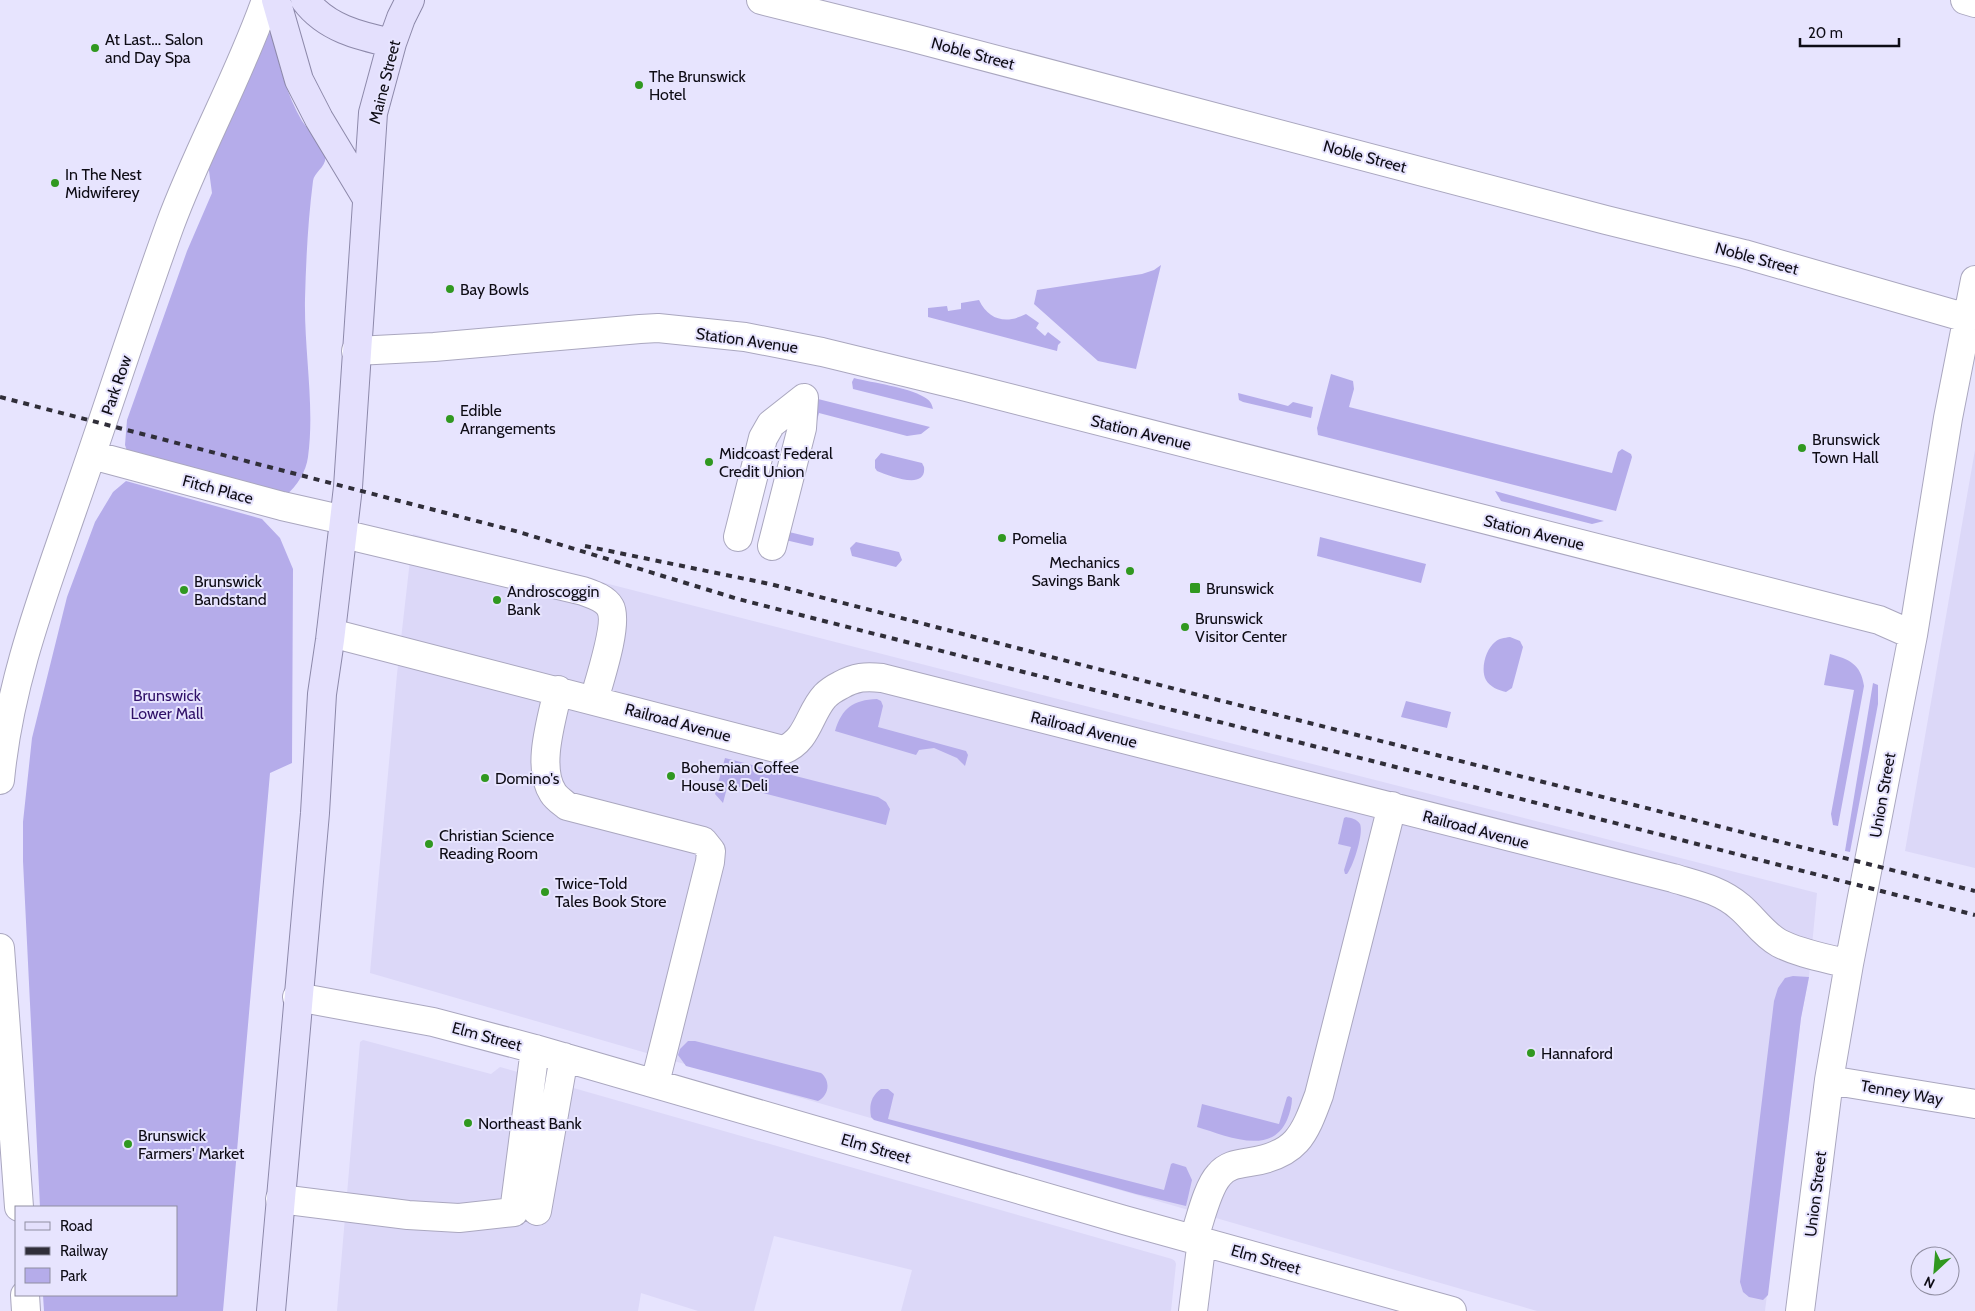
<svg xmlns="http://www.w3.org/2000/svg" width="1975" height="1311" viewBox="0 0 1975 1311" font-family="Cabin,sans-serif">
<style>
.built{fill:#dcd8f8}
.green{fill:#b5acea}
.lines{fill:none;stroke-linecap:round;stroke-linejoin:round}
.minor-casing{stroke:#aaa7bf;stroke-width:30}
.major-casing{stroke:#8d89aa;stroke-width:30}
.minor{stroke:#fff;stroke-width:28}
.major{stroke:#e4e0fd;stroke-width:28}
.rail{stroke:#302e39;stroke-width:4;stroke-dasharray:6 6;stroke-linecap:butt}
.poi-dot{fill:#309820;stroke:#e7e4fe;stroke-width:2}
.labels{text-anchor:middle;stroke-width:4;stroke-linejoin:round;paint-order:stroke}
.poi-label{font-size:16px;fill:#0e0c15;stroke:#e7e4fe;text-anchor:start}
.street-label{font-size:16px;fill:#0e0c15;stroke:#e7e4fe}
.park-label{font-size:16px;fill:#301168;stroke:#e7e4fe}
</style>
<rect width="100%" height="100%" fill="#e7e4fe"/>
<path class="built" d="M 1975,450 L 1975,868 L 1905,851 Z
M 413,534 L 1817,893 L 1809,977 L 1801,1018 L 1765,1311 L 1537,1311 L 370,973 L 397,674 Z
M 363,1040 L 491,1074 L 500,1067 L 1172,1259 L 1175,1261 L 1176,1264 L 1171,1311 L 901,1311 L 912,1270 L 774,1236 L 754,1311 L 698,1311 L 641,1293 L 638,1311 L 337,1311 L 360,1042 Z"/>
<path class="green" d="M 269,33 L 273,35 C 278,64 287,95 302,121 C 310,133 322,141 325,155 C 328,166 314,172 313,181 C 308,220 306,260 305,299 C 304,351 315,406 308,457 C 306,472 297,486 286,495 L 128,454 L 125,445 L 127,420 L 187,251 L 212,193 L 207,156 L 264,40 Z
M 1161,265 L 1136,369 L 1098,361 L 1034,304 L 1037,290 L 1142,274 L 1154,270 Z
M 979,300 C 989,321 1007,324 1026,314 L 1039,323 L 1036,328 L 1045,336 L 1048,332 L 1061,342 L 1058,345 L 1057,351 L 928,317 L 928,308 L 947,306 L 948,311 L 961,309 L 961,303 Z
M 1331,374 L 1353,381 L 1354,389 L 1349,407 L 1612,473 L 1618,452 L 1622,449 L 1631,454 L 1632,457 L 1616,511 L 1318,435 L 1317,428 Z
M 854,378 C 873,383 908,387 924,397 C 930,400 932,404 933,409 L 853,389 L 852,382 Z
M 1238,393 L 1288,406 L 1293,402 L 1313,407 L 1311,418 L 1243,402 L 1239,400 Z
M 818,399 L 930,427 L 921,434 L 907,436 L 819,413 L 789,532 L 814,538 L 813,545 L 811,546 L 781,539 Z
M 881,453 L 922,463 L 924,467 C 927,491 890,476 877,471 L 875,468 L 875,460 Z
M 126,481 L 262,519 L 280,538 L 293,569 L 292,763 L 270,773 L 223,1311 L 44,1311 L 43,1295 L 176,1295 L 176,1207 L 40,1207 L 23,861 L 23,822 L 32,738 L 67,597 L 95,522 L 113,492 Z
M 1495,491 L 1604,521 L 1592,524 L 1501,501 Z
M 1320,537 L 1426,564 L 1421,583 L 1317,556 Z
M 856,542 L 899,552 L 902,560 L 896,567 L 852,556 L 850,548 Z
M 1510,637 L 1520,641 L 1523,647 L 1512,688 L 1506,692 C 1498,690 1490,687 1486,680 C 1480,669 1486,649 1495,642 C 1499,638 1504,638 1510,637 Z
M 1830,654 C 1849,659 1861,664 1864,686 L 1838,826 L 1833,825 L 1831,814 L 1854,690 L 1824,685 Z
M 1873,683 L 1878,685 L 1878,704 L 1850,852 L 1845,851 Z
M 877,699 L 881,701 L 883,706 L 878,727 L 966,751 L 968,755 L 965,766 L 957,758 L 934,748 L 919,750 L 916,755 L 835,731 C 842,708 853,700 877,699 Z
M 1406,701 L 1451,712 L 1447,728 L 1401,717 Z
M 725,758 L 878,797 L 886,802 L 890,809 L 886,825 L 728,784 L 723,803 L 715,794 Z
M 1346,817 C 1351,818 1357,819 1360,824 C 1364,833 1353,867 1347,874 L 1345,874 L 1344,870 L 1351,847 L 1338,844 L 1344,818 Z
M 1793,976 L 1809,977 L 1801,1018 L 1768,1295 L 1763,1300 L 1749,1297 L 1743,1292 L 1740,1282 L 1774,1001 L 1778,988 L 1785,978 Z
M 688,1041 L 695,1041 L 821,1073 C 831,1081 829,1095 818,1101 L 686,1066 L 678,1055 L 680,1049 Z
M 881,1089 L 888,1089 L 894,1094 L 888,1119 L 1164,1190 L 1171,1164 L 1173,1163 L 1186,1167 L 1192,1180 L 1186,1206 L 1136,1194 L 874,1120 L 871,1117 C 869,1105 871,1096 881,1089 Z
M 1289,1096 L 1292,1098 C 1292,1105 1290,1113 1287,1120 C 1271,1157 1225,1135 1197,1127 L 1202,1104 L 1279,1124 L 1287,1097 Z"/>
<g class="lines">
<defs>
<path id="minor" d="M 761,0 L 910,37 L 1606,220 L 1744,254 L 1967,318
M 1965,0 L 1975,3
M 356,351 L 434,347 L 640,329 L 658,328 L 745,337 L 822,352 L 966,387 L 1879,620 L 1913,635
M 92,455 L 282,506 L 344,520
M 343,534 L 583,591 C 591,594 605,598 610,607 C 619,622 599,682 594,700
M 738,537 L 763,438 L 771,424 L 804,398
M 772,546 L 802,428 L 804,398
M 331,633 L 783,750 C 808,741 809,713 825,696 C 830,691 835,688 841,685 C 855,677 866,676 882,678 L 1673,878 C 1696,885 1721,890 1740,907 C 1753,918 1763,934 1779,943 C 1800,954 1826,958 1849,964
M 558,690 C 552,719 536,767 553,793 C 556,798 562,802 567,806 L 703,841 L 711,851 L 710,862 L 655,1083
M 0,780 C 9,684 42,598 73,508 C 106,414 136,319 170,225 C 198,149 239,77 266,0
M 0,948 L 19,1207
M 297,997 L 433,1022 L 535,1049 L 1124,1220 L 1452,1311
M 1829,1080 L 1975,1104
M 280,1199 L 408,1215 L 459,1218 L 514,1212 L 535,1049
M 537,1211 L 564,1057
M 1194,1238 C 1200,1221 1207,1188 1219,1175 C 1227,1165 1238,1164 1250,1162 C 1296,1155 1304,1136 1319,1095 L 1392,806
M 25,1295 L 26,1311
M 1193,1311 L 1202,1240
M 1800,1311 L 1829,1080 L 1849,964 L 1913,635 L 1948,418 L 1975,280"/>
<path id="major" d="M 276,0 L 299,80 L 319,119 L 366,197
M 305,0 C 326,28 359,36 392,43
M 271,1311 L 315,813 L 322,694 L 330,640 L 348,487 L 373,113 L 392,43 L 401,18 L 410,0"/>
</defs>
<use href="#minor" class="minor-casing"/>
<use href="#major" class="major-casing"/>
<use href="#minor" class="minor"/>
<use href="#major" class="major"/>
<path class="rail" d="M 0,397 L 519,532 L 738,599 L 1975,915
M 585,546 L 770,584 L 1175,689 L 1975,891"/>
</g>
<g class="poi-dot">
<circle cx="95" cy="48" r="5"/>
<circle cx="639" cy="85" r="5"/>
<circle cx="55" cy="183" r="5"/>
<circle cx="450" cy="289" r="5"/>
<circle cx="450" cy="419" r="5"/>
<circle cx="1802" cy="448" r="5"/>
<circle cx="709" cy="462" r="5"/>
<circle cx="1002" cy="538" r="5"/>
<circle cx="1130" cy="571" r="5"/>
<rect x="1189" y="582" width="12" height="12" rx="2.5"/>
<circle cx="184" cy="590" r="5"/>
<circle cx="497" cy="600" r="5"/>
<circle cx="1185" cy="627" r="5"/>
<circle cx="671" cy="776" r="5"/>
<circle cx="485" cy="778" r="5"/>
<circle cx="429" cy="844" r="5"/>
<circle cx="545" cy="892" r="5"/>
<circle cx="1531" cy="1053" r="5"/>
<circle cx="468" cy="1123" r="5"/>
<circle cx="128" cy="1144" r="5"/>
</g>
<g class="labels">
<g class="poi-label">
<text x="105" y="45">At Last... Salon<tspan x="105" dy="18">and Day Spa</tspan></text>
<text x="649" y="82">The Brunswick<tspan x="649" dy="18">Hotel</tspan></text>
<text x="65" y="180">In The Nest<tspan x="65" dy="18">Midwiferey</tspan></text>
<text x="460" y="295">Bay Bowls</text>
<text x="460" y="416">Edible<tspan x="460" dy="18">Arrangements</tspan></text>
<text x="1812" y="445">Brunswick<tspan x="1812" dy="18">Town Hall</tspan></text>
<text x="719" y="459">Midcoast Federal<tspan x="719" dy="18">Credit Union</tspan></text>
<text x="1012" y="544">Pomelia</text>
<text x="1120" y="568" text-anchor="end">Mechanics<tspan x="1120" dy="18">Savings Bank</tspan></text>
<text x="194" y="587">Brunswick<tspan x="194" dy="18">Bandstand</tspan></text>
<text x="1206" y="594">Brunswick</text>
<text x="507" y="597">Androscoggin<tspan x="507" dy="18">Bank</tspan></text>
<text x="1195" y="624">Brunswick<tspan x="1195" dy="18">Visitor Center</tspan></text>
<text x="681" y="773">Bohemian Coffee<tspan x="681" dy="18">House &amp; Deli</tspan></text>
<text x="495" y="784">Domino's</text>
<text x="439" y="841">Christian Science<tspan x="439" dy="18">Reading Room</tspan></text>
<text x="555" y="889">Twice-Told<tspan x="555" dy="18">Tales Book Store</tspan></text>
<text x="1541" y="1059">Hannaford</text>
<text x="478" y="1129">Northeast Bank</text>
<text x="138" y="1141">Brunswick<tspan x="138" dy="18">Farmers' Market</tspan></text>
</g>
<g class="street-label">
<text transform="translate(973 53) rotate(15)" y="6">Noble Street</text>
<text transform="translate(384 82) rotate(-76)" y="6">Maine Street</text>
<text transform="translate(1365 156) rotate(15)" y="6">Noble Street</text>
<text transform="translate(1757 258) rotate(15)" y="6">Noble Street</text>
<text transform="translate(747 340) rotate(8)" y="6">Station Avenue</text>
<text transform="translate(116 385) rotate(-71)" y="6">Park Row</text>
<text transform="translate(1141 432) rotate(14)" y="6">Station Avenue</text>
<text transform="translate(218 489) rotate(15)" y="6">Fitch Place</text>
<text transform="translate(1534 532) rotate(14)" y="6">Station Avenue</text>
<text transform="translate(678 722) rotate(15)" y="6">Railroad Avenue</text>
<text transform="translate(1084 729) rotate(14)" y="6">Railroad Avenue</text>
<text transform="translate(1882 795) rotate(-80)" y="6">Union Street</text>
<text transform="translate(1476 829) rotate(15)" y="6">Railroad Avenue</text>
<text transform="translate(487 1036) rotate(15)" y="6">Elm Street</text>
<text transform="translate(1902 1092) rotate(10)" y="6">Tenney Way</text>
<text transform="translate(876 1148) rotate(16)" y="6">Elm Street</text>
<text transform="translate(1815 1194) rotate(-83)" y="6">Union Street</text>
<text transform="translate(1266 1259) rotate(16)" y="6">Elm Street</text>
</g>
<g class="park-label">
<text x="167" y="701">Brunswick<tspan x="167" dy="18">Lower Mall</tspan></text>
</g>
</g>
<rect x="15" y="1206" width="162" height="90" fill="#e7e4fe" stroke="#908ea1"/>
<rect x="25" y="1222" width="25" height="8" fill="#e4e0fd" stroke="#908ea1"/>
<text x="60" y="1231" font-size="15" fill="#0e0c15">Road</text>
<rect x="25" y="1247" width="25" height="8" fill="#302e39" stroke="#908ea1"/>
<text x="60" y="1256" font-size="15" fill="#0e0c15">Railway</text>
<rect x="25" y="1268" width="25" height="15" fill="#b5acea" stroke="#908ea1"/>
<text x="60" y="1281" font-size="15" fill="#0e0c15">Park</text>
<g transform="translate(1935 1271) rotate(206)"><circle r="24" fill="#e7e4fe" stroke="#908ea1"/>
<path d="M0-4L9 19L0 12L-9 19Z" fill="#309820"/>
<text y="-8" font-size="14" font-weight="bold" text-anchor="middle" fill="#0e0c15">N</text>
</g>
<path d="M1800 38v8h99v-8" fill="none" stroke="#0e0c15" stroke-width="2.5"/>
<text x="1808" y="38" font-size="15" fill="#0e0c15" stroke="#e7e4fe" stroke-width="4" paint-order="stroke">20 m</text>
</svg>
